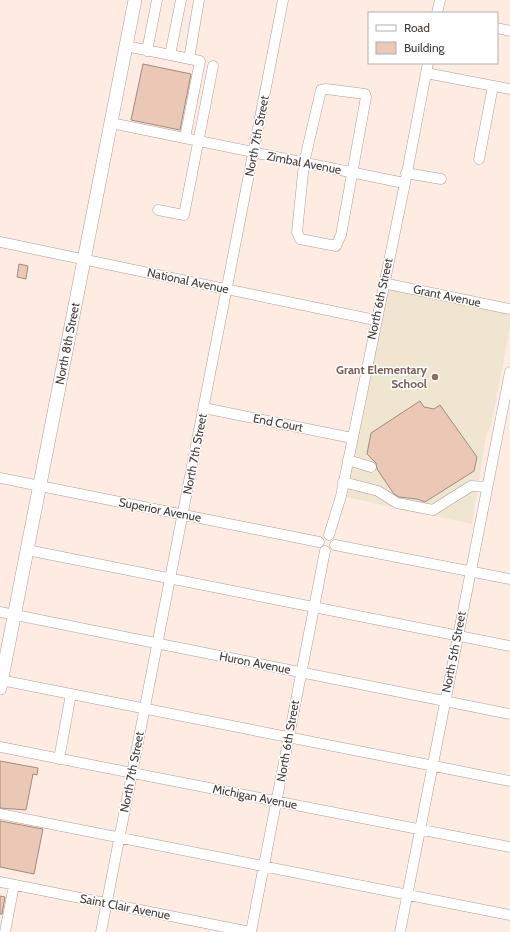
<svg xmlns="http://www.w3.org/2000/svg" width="510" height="932" viewBox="0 0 510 932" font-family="Cabin,sans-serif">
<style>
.education{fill:#efe5d0}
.building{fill:#ebc8b5;stroke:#9f8b80}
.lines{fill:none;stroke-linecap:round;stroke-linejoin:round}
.minor-casing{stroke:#b09c91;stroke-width:11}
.major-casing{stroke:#b09c91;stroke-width:14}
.minor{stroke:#fff;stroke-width:10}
.major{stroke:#fff;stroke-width:13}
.education-dot{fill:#8d6e63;stroke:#fff;stroke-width:1.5}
.labels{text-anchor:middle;stroke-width:3;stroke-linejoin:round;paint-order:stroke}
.street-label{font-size:12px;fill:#423a35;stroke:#fff}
.education-label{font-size:12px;font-weight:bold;fill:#785e54;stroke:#fff;text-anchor:end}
</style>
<rect width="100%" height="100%" fill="#feece3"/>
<path class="education" d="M 386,288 L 510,312 L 510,328 L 491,425 L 486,436 L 472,524 L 346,497 Z"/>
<path class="building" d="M 143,64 L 191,74 L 180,130 L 131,120 Z
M 19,264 L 28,266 L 26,279 L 17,277 Z
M 420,401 L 424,407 L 434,409 L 440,405 L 477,457 L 474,471 L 425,502 L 417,499 L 399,497 L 394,494 L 377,469 L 376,463 L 367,454 L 371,433 Z
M 0,761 L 38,768 L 37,775 L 33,774 L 26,810 L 0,808 Z
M 0,821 L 43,829 L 34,874 L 0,867 Z
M 0,896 L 5,897 L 2,914 L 0,914 Z"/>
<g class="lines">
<defs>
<path id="minor" d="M 437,13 L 440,0
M 497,28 L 510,31
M 126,46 L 200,61 L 185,138
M 147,51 L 157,0
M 170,55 L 181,0
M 189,59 L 199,0
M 426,73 L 510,89
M 326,89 L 365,94 L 366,97 L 341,235 L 336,246 L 300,239 L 297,232 L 304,163 L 321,90 Z
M 111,123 L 404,183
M 479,159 L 493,86
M 406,173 L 441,179
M 158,210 L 184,215 L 213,66
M 0,242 L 375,320
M 383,283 L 510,309
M 204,408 L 352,438
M 348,460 L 371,467
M 0,478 L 319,542
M 343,482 L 378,491 L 397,503 L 433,510 L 471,486 L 487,487
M 329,535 L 341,496 L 405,183 L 428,63
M 335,545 L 510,579
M 27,550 L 510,646
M 0,612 L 510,714
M 0,680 L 510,781
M 0,747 L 510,847
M 59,759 L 71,694
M 0,814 L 510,915
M 0,882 L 250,932
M 5,932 L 14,885
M 101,932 L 283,0
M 251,932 L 325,551
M 400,932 L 510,372"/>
<g id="major">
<path id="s1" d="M 0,688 L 135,0"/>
</g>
</defs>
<use href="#minor" class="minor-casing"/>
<use href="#major" class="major-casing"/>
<use href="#minor" class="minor"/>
<use href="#major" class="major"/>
</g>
<circle class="education-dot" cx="435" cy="377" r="4"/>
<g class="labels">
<g class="street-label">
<text transform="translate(257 136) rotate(-79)" y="4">North 7th Street</text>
<text transform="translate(304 163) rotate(11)" y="4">Zimbal Avenue</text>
<text transform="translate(188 281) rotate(12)" y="4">National Avenue</text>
<text transform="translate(447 296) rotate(12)" y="4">Grant Avenue</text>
<text transform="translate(380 299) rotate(-78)" y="4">North 6th Street</text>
<text dy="4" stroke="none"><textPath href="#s1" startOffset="351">North 8th Street</textPath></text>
<text transform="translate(278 423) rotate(11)" y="4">End Court</text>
<text transform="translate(195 454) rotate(-79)" y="4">North 7th Street</text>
<text transform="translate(160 510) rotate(11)" y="4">Superior Avenue</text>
<text transform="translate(454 652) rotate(-79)" y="4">North 5th Street</text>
<text transform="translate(255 663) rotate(11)" y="4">Huron Avenue</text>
<text transform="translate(288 741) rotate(-80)" y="4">North 6th Street</text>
<text transform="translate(132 772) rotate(-79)" y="4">North 7th Street</text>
<text transform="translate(255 797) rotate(11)" y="4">Michigan Avenue</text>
<text transform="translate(125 907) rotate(11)" y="4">Saint Clair Avenue</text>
</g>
<g class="education-label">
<text x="427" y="374">Grant Elementary<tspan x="427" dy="14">School</tspan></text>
</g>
</g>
<rect x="368" y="12" width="130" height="52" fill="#ffffff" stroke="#b3b0ae"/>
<rect x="376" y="25" width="20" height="6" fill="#ffffff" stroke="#b3b0ae"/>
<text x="404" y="32" font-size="12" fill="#423a35">Road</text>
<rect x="376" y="42" width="20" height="12" fill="#ebc8b5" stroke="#b3b0ae"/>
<text x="404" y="52" font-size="12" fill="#423a35">Building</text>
</svg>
